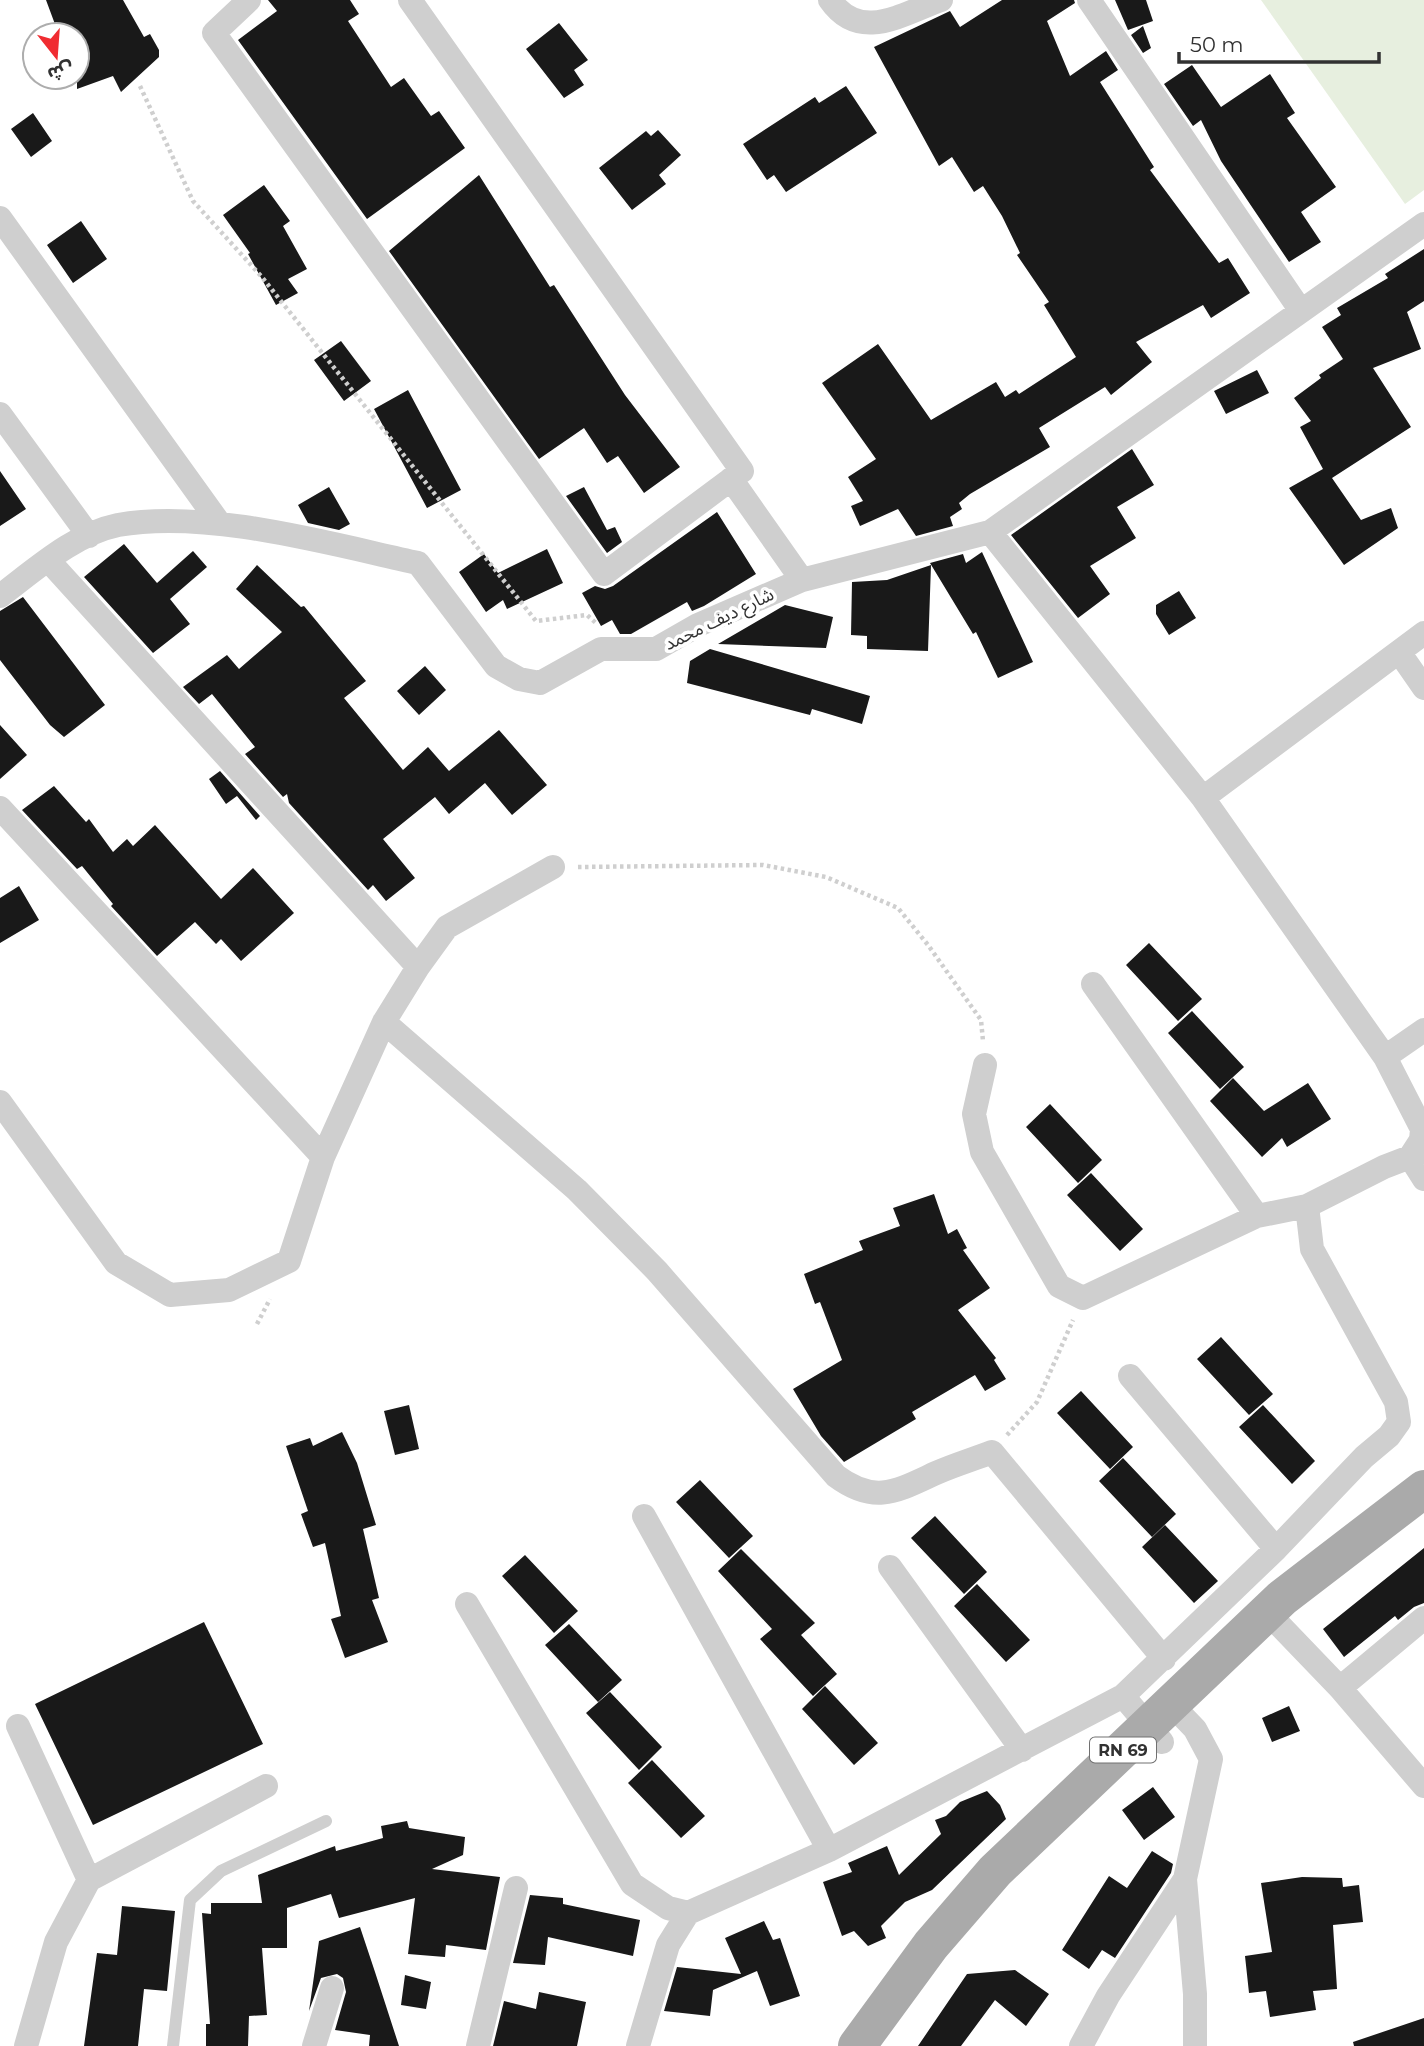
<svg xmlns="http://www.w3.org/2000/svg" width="1424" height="2046" viewBox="0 0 1424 2046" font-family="Montserrat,'Noto Sans Arabic',sans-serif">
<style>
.green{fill:#e7efdf}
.building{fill:#191919}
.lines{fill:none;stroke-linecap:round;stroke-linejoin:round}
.path{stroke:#cfcfcf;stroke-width:4.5;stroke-dasharray:3.5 3.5;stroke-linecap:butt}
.service{stroke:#cfcfcf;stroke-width:12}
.minor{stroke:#cfcfcf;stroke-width:24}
.primary{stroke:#aaa;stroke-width:38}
.labels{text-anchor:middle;stroke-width:7;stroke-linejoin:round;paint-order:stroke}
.shield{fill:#fff;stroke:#707070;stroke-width:2}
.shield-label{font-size:16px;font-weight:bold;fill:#323232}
.street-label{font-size:18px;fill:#323232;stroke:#fff}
</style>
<rect width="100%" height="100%" fill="#fff"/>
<path class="green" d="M 1261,0 L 1424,0 L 1424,190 L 1405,204 Z"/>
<path class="building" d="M 46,0 L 123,0 L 144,37 L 150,34 L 159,50 L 159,57 L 121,92 L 113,76 L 77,89 L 77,35 L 59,35 Z
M 268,0 L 350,0 L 359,14 L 348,21 L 391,87 L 404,78 L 431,116 L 439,111 L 465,148 L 367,219 L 238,40 L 277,11 Z
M 1002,0 L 1074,0 L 1075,3 L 1047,21 L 1070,76 L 1106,51 L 1118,70 L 1100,82 L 1154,167 L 1150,170 L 1219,263 L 1228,258 L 1250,293 L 1211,318 L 1203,305 L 1136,342 L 1152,362 L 1111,395 L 1105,387 L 1039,428 L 1050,447 L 970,494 L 959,503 L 962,509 L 950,517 L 953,526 L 916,536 L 898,509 L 860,526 L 851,506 L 863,501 L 848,477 L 876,459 L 822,383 L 878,344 L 931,420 L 996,382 L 1005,397 L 1016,390 L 1019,394 L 1076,357 L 1044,305 L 1049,302 L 1017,255 L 1020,253 L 1002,216 L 983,186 L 974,192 L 952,157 L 939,166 L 874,47 L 950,11 L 960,27 Z
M 1115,0 L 1146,0 L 1153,21 L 1128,30 Z
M 559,23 L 588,60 L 574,70 L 584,85 L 564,98 L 526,49 Z
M 1143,26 L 1151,48 L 1143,53 L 1131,35 Z
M 1192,65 L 1221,107 L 1270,74 L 1295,113 L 1287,118 L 1336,187 L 1301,212 L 1321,242 L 1289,262 L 1221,161 L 1201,120 L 1193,126 L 1164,84 Z
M 846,86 L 877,133 L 786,192 L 774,175 L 767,180 L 743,144 L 815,97 L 819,103 Z
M 33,113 L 52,141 L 31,157 L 11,129 Z
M 658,130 L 681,155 L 659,175 L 666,184 L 632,210 L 599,168 L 646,131 L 651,136 Z
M 479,175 L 550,287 L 554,285 L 625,395 L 680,467 L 644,493 L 618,456 L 607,463 L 584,428 L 539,459 L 389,251 Z
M 264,185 L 290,221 L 283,226 L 307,269 L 288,279 L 298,293 L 276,305 L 248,254 L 250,253 L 223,215 Z
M 81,221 L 107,259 L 73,283 L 47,245 Z
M 1424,249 L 1424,301 L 1407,312 L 1421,349 L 1373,368 L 1411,427 L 1332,478 L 1361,520 L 1391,508 L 1398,528 L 1344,565 L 1289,488 L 1323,469 L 1300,427 L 1311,421 L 1294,398 L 1321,378 L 1319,375 L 1343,359 L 1322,327 L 1341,315 L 1337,308 L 1388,278 L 1385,274 Z
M 341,341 L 371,381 L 344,401 L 314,360 Z
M 1257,370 L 1269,393 L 1226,414 L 1214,391 Z
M 408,390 L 461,490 L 427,508 L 374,409 Z
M 1132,449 L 1154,485 L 1117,507 L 1136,538 L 1090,566 L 1110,594 L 1078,618 L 1011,535 Z
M 0,471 L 26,509 L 0,526 Z
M 329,487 L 350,524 L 339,530 L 308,523 L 298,505 Z
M 584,487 L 607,530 L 615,527 L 622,542 L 607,553 L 566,496 Z
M 717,512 L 756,574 L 704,606 L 692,611 L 687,602 L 631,634 L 620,634 L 612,620 L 601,626 L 582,593 L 595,586 L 605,589 L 613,586 Z
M 124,544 L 157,583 L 193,551 L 207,567 L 170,599 L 190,624 L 153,653 L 84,577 Z
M 547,549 L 563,583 L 507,609 L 503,600 L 486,612 L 459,572 L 484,554 L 498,573 Z
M 982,552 L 1033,662 L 998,678 L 976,632 L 973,634 L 930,563 L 963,554 L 966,563 Z
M 257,565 L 301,607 L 304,606 L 366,681 L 344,698 L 403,770 L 428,747 L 449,771 L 499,730 L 547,785 L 512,815 L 485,783 L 449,814 L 435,797 L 383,839 L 415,878 L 386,901 L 373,885 L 368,890 L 289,803 L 287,794 L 283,797 L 245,754 L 255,747 L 212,694 L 199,704 L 183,687 L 227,655 L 239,669 L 282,632 L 236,589 Z
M 931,565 L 928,651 L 867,649 L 867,636 L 851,635 L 852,582 L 887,580 Z
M 1179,591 L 1196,618 L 1169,635 L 1156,614 L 1156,605 Z
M 23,597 L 105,705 L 64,737 L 50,725 L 0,660 L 0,611 Z
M 785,605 L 833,617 L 826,648 L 718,644 Z
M 710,649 L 870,696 L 862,724 L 812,709 L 810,715 L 687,683 L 690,661 Z
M 425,666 L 446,690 L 419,715 L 397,691 Z
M 0,725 L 27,755 L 0,779 Z
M 220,771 L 260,816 L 256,820 L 237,796 L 226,804 L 209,779 Z
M 54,786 L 86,822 L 89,819 L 113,852 L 127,839 L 133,846 L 155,825 L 221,899 L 253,868 L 294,913 L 241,961 L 221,939 L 216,944 L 195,922 L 157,956 L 111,906 L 113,904 L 82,866 L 77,869 L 22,810 Z
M 19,886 L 39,920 L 0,943 L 0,898 Z
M 1149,943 L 1202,999 L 1178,1021 L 1126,965 Z
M 1192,1011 L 1244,1067 L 1220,1089 L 1168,1033 Z
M 1233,1078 L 1264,1111 L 1308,1083 L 1331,1119 L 1287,1147 L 1282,1138 L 1262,1157 L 1210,1101 Z
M 1050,1104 L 1102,1160 L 1078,1183 L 1026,1127 Z
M 1091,1173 L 1143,1229 L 1120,1251 L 1067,1195 Z
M 934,1194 L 948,1234 L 957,1229 L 967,1248 L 963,1250 L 990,1288 L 958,1310 L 996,1358 L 994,1360 L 1006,1379 L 985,1391 L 975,1375 L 912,1412 L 916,1419 L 844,1462 L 821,1436 L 793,1389 L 842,1360 L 820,1302 L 815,1304 L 804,1274 L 863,1250 L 859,1241 L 900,1226 L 893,1208 Z
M 1221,1337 L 1273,1394 L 1249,1415 L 1197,1359 Z
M 1081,1391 L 1133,1447 L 1110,1469 L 1057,1413 Z
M 409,1405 L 419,1449 L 395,1455 L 384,1411 Z
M 1263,1405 L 1315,1461 L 1292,1484 L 1239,1427 Z
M 342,1432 L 357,1463 L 376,1525 L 363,1529 L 379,1598 L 372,1600 L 388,1642 L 345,1658 L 331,1619 L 341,1616 L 325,1543 L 313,1547 L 301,1514 L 308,1511 L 286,1446 L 310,1438 L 313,1446 Z
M 1123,1458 L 1176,1514 L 1152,1537 L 1099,1481 Z
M 700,1480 L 753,1536 L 729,1558 L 676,1502 Z
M 935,1516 L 987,1572 L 964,1594 L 911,1538 Z
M 1165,1525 L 1218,1581 L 1194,1603 L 1142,1547 Z
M 1424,1548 L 1424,1603 L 1414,1607 L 1398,1620 L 1395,1616 L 1344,1657 L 1323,1629 Z
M 741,1549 L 815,1623 L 801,1635 L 837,1674 L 813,1696 L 760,1639 L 772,1629 L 718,1571 Z
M 525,1555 L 578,1611 L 554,1633 L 502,1576 Z
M 977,1584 L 1030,1640 L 1006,1662 L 954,1606 Z
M 204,1622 L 263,1744 L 93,1825 L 35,1704 Z
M 569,1624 L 622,1680 L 598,1702 L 545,1645 Z
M 825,1686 L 878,1743 L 854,1765 L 802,1709 Z
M 610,1692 L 662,1747 L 639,1770 L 586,1713 Z
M 1289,1706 L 1300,1731 L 1272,1742 L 1262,1718 Z
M 652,1760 L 705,1816 L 681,1838 L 628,1783 Z
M 1153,1787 L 1175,1817 L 1144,1840 L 1122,1810 Z
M 987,1791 L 1000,1805 L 1006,1819 L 932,1890 L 905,1902 L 881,1926 L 886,1938 L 868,1946 L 854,1931 L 842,1936 L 823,1882 L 852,1872 L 848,1863 L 887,1846 L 899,1875 L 941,1834 L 935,1820 L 946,1816 L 960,1802 Z
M 407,1821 L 409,1828 L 465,1837 L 463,1855 L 432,1869 L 500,1877 L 486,1950 L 446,1945 L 445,1957 L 408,1954 L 415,1898 L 339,1918 L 331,1894 L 287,1908 L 287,1948 L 262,1948 L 267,2015 L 249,2016 L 248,2046 L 206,2046 L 206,2024 L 210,2024 L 202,1913 L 211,1914 L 211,1903 L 262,1903 L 258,1875 L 335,1846 L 336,1851 L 383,1838 L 381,1826 Z
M 1152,1851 L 1173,1864 L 1171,1873 L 1115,1958 L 1102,1950 L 1089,1969 L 1062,1950 L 1109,1876 L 1127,1888 Z
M 1302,1877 L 1342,1878 L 1343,1887 L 1359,1885 L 1363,1922 L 1333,1925 L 1337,1989 L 1313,1991 L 1316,2010 L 1270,2017 L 1266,1991 L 1249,1993 L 1245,1956 L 1272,1952 L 1261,1883 Z
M 530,1895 L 563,1898 L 563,1904 L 640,1920 L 633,1956 L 548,1937 L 545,1965 L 513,1963 Z
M 122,1906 L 175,1911 L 167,1991 L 144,1989 L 138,2046 L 84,2046 L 97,1953 L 117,1955 Z
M 764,1921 L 773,1940 L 780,1938 L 800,1996 L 770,2006 L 757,1971 L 713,1990 L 710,2016 L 664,2011 L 677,1967 L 741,1974 L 725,1938 Z
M 360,1927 L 375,1972 L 399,2046 L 369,2046 L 370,2035 L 335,2030 L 346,1992 L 343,1978 L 337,1974 L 321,1978 L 309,2011 L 319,1941 Z
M 1015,1970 L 1049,1994 L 1026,2026 L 995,2000 L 961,2046 L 918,2046 L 967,1974 Z
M 405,1975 L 431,1982 L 426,2009 L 401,2005 Z
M 539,1992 L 586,2002 L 577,2046 L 493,2046 L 504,2001 L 536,2009 Z
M 1424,2018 L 1424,2046 L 1354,2046 L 1353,2042 Z"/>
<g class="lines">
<path class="path" d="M 140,86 L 193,201 L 261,276 L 536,621 L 587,615 L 597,624
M 578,867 L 763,865 L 826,877 L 898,908 L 928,945 L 981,1020 L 983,1041
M 257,1324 L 270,1299
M 1007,1435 L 1037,1402 L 1073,1320"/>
<path class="service" d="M 173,2046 L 190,1900 L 221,1871 L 326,1821"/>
<path class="minor" d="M 249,0 L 214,33 L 604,574 L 742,471 L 410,0
M 830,0 C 860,43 902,14 941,0
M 1089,0 L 1301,311
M 0,218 L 220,524
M 1424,224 L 990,532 L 1203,798 L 1385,1057 L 1422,1129 L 1421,1140 L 1410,1157 L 1424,1179
M 0,414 L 89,536
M 731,479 L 802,580
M 48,560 L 418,967
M 0,596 C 35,570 74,534 118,525 C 208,509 330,544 418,563 L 496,666 L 519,679 L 540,683 L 601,649 L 656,649 L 698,625 L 802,580 L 990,532
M 1399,652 L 1424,688
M 1203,798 L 1424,633
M 0,808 L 323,1157
M 1093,984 L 1257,1216
M 384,1022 L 577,1190 L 657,1271 L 836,1476 C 875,1505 897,1491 936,1473 C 954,1465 974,1459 992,1452 L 1164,1659
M 1385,1057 L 1424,1030
M 985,1065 L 974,1114 L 982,1152 L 1059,1286 L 1083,1298 L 1257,1216 L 1307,1206 L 1384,1167 L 1423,1152
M 0,1102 L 116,1263 L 170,1295 L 229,1290 L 289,1261 L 323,1157 L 384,1022 L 418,967 L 447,927 L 553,867
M 1130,1376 L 1276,1549
M 644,1516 L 829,1850
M 890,1567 L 1022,1750
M 467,1604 L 632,1884 L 668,1908 L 688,1913
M 1268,1613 L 1340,1688 L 1424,1786
M 1340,1688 L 1424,1618
M 1123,1696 L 1162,1742
M 1170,1703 L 1195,1729 L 1211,1759 L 1185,1879 L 1195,1994 L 1195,2046
M 18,1726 L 89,1880 L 266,1786
M 26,2046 L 56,1942 L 89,1880
M 314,2046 L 332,1988
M 478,2046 L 516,1888
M 638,2046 L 668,1945 L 688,1913 L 829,1850 L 1123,1696 L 1276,1549 L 1364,1457 L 1389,1436 L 1399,1422 L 1396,1402 L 1312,1249 L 1307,1206
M 1081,2046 L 1108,1996 L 1185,1879"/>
<path class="primary" d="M 857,2046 L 931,1945 L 995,1871 L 1282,1598 L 1424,1489"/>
</g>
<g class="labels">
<rect class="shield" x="1090" y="1737.5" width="66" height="25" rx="5"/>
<g class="shield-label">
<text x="1123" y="1756">RN 69</text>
</g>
<g class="street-label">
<text transform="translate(719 619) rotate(-26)" y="6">شارع ديف محمد</text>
</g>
</g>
<g transform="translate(56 56) rotate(163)"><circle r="33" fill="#ffffff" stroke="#adadad" stroke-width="2"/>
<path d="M0-5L12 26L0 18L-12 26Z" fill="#f02c31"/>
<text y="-10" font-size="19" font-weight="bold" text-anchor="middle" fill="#323232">ش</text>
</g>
<path d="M1179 52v10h200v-10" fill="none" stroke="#323232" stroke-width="3.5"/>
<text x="1190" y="52" font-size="21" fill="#323232" stroke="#ffffff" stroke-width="5" paint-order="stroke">50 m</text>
</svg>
